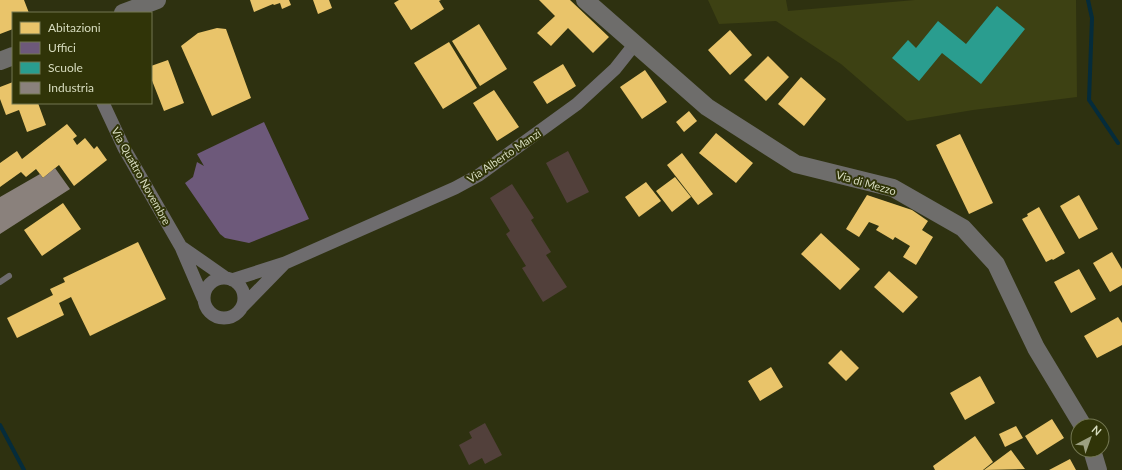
<svg xmlns="http://www.w3.org/2000/svg" width="1122" height="470" viewBox="0 0 1122 470" font-family="Lato,sans-serif">
<style>
.built{fill:#3d4113}
.homes{fill:#e9c46a}
.offices{fill:#6d597a}
.schools{fill:#2a9d8f}
.industry{fill:#8a817c}
.lines{fill:none;stroke-linecap:round;stroke-linejoin:round}
.stream{stroke:#052c3b;stroke-width:4}
.building{fill:#52403b}
.lane{stroke:#6e6c6e;stroke-width:6}
.street{stroke:#6e6c6e;stroke-width:13}
.secondary{stroke:#6e6d6b;stroke-width:18}
.labels{text-anchor:middle;stroke-width:4;stroke-linejoin:round;paint-order:stroke}
.street-label{font-size:11px;fill:#d7dcbf;stroke:#303408}
</style>
<rect width="100%" height="100%" fill="#2e3110"/>
<path class="built" d="M 708,0 L 786,0 L 788,11 L 915,0 L 1076,0 L 1077,97 L 973,110 L 907,121 L 841,64 L 776,21 L 719,24 Z"/>
<path class="homes" d="M 0,0 L 24,0 L 29,13 L 13,13 L 13,29 L 0,34 Z
M 250,0 L 289,0 L 291,5 L 282,9 L 280,3 L 274,5 L 273,4 L 254,12 Z
M 313,0 L 329,0 L 332,8 L 318,14 Z
M 399,0 L 441,0 L 439,1 L 444,9 L 411,30 L 394,3 Z
M 539,0 L 570,0 L 609,37 L 593,53 L 568,28 L 551,46 L 537,33 L 555,16 Z
M 479,24 L 507,69 L 480,86 L 452,41 Z
M 217,28 L 226,29 L 251,98 L 212,116 L 181,46 L 198,33 Z
M 730,30 L 752,55 L 730,75 L 708,50 Z
M 449,42 L 477,88 L 443,109 L 414,63 Z
M 768,56 L 789,77 L 766,101 L 744,80 Z
M 168,60 L 184,103 L 164,111 L 151,78 L 151,66 Z
M 563,64 L 576,86 L 547,104 L 533,82 Z
M 645,70 L 667,102 L 642,119 L 620,87 Z
M 801,77 L 826,99 L 804,126 L 778,104 Z
M 13,82 L 13,103 L 38,103 L 46,125 L 27,132 L 19,110 L 6,115 L 0,99 L 0,87 Z
M 494,90 L 519,127 L 497,141 L 473,103 Z
M 689,111 L 697,121 L 684,132 L 676,122 Z
M 67,124 L 77,136 L 73,139 L 77,145 L 85,138 L 94,149 L 97,146 L 107,160 L 74,186 L 59,165 L 43,178 L 36,169 L 26,177 L 21,172 L 0,187 L 0,163 L 17,151 L 22,159 Z
M 716,133 L 753,163 L 736,183 L 699,153 Z
M 960,134 L 993,203 L 969,214 L 936,145 Z
M 682,153 L 713,194 L 698,205 L 667,165 Z
M 675,177 L 691,197 L 672,212 L 656,191 Z
M 646,182 L 661,201 L 639,217 L 625,197 Z
M 867,195 L 912,210 L 928,221 L 922,230 L 933,237 L 916,265 L 903,257 L 910,246 L 895,237 L 893,240 L 876,230 L 879,226 L 869,222 L 859,237 L 846,229 Z
M 1079,195 L 1098,229 L 1079,239 L 1060,206 Z
M 63,203 L 81,229 L 42,256 L 24,230 Z
M 1039,207 L 1065,253 L 1053,260 L 1052,259 L 1046,262 L 1022,219 L 1028,216 L 1027,214 Z
M 821,233 L 860,269 L 840,290 L 801,254 Z
M 138,242 L 166,299 L 90,336 L 71,297 L 59,303 L 64,315 L 17,338 L 7,318 L 53,295 L 50,289 L 65,282 L 63,278 Z
M 1112,252 L 1122,269 L 1122,285 L 1110,292 L 1093,263 Z
M 1079,269 L 1096,299 L 1071,313 L 1054,282 Z
M 889,271 L 918,297 L 903,313 L 874,287 Z
M 1118,317 L 1122,323 L 1122,345 L 1097,358 L 1084,336 Z
M 841,350 L 859,368 L 846,381 L 828,363 Z
M 771,367 L 783,387 L 760,401 L 748,381 Z
M 980,376 L 995,403 L 965,420 L 950,393 Z
M 1052,419 L 1064,438 L 1037,455 L 1025,436 Z
M 1016,426 L 1023,438 L 1005,447 L 999,434 Z
M 975,436 L 993,462 L 983,470 L 935,470 L 933,466 Z
M 1011,450 L 1025,469 L 984,470 Z
M 1070,459 L 1076,470 L 1049,470 Z"/>
<path class="offices" d="M 264,122 L 309,219 L 249,243 L 225,238 L 220,234 L 185,183 L 193,177 L 197,162 L 204,166 L 197,154 Z"/>
<path class="schools" d="M 997,6 L 1025,29 L 981,84 L 942,53 L 919,81 L 892,58 L 908,40 L 916,48 L 938,21 L 966,44 Z"/>
<path class="industry" d="M 55,168 L 70,189 L 0,234 L 0,197 L 40,174 L 43,178 Z"/>
<g class="lines">
<path class="stream" d="M 1088,0 L 1092,18 L 1089,100 L 1118,143
M 0,425 L 24,470"/>
</g>
<path class="building" d="M 568,151 L 589,192 L 567,203 L 546,163 Z
M 512,184 L 534,218 L 531,220 L 551,252 L 546,255 L 567,287 L 543,302 L 522,268 L 526,266 L 506,234 L 510,231 L 490,198 Z
M 485,423 L 502,455 L 485,464 L 482,458 L 469,465 L 459,445 L 472,438 L 469,432 Z"/>
<g class="lines">
<path class="lane" d="M 0,282 L 9,276"/>
<path class="street" d="M 103,103 L 124,148 L 181,247 L 203,298
M 183,248 L 226,278
M204 298a20 20 0 1 1 40 0a20 20 0 1 1-40 0Z
M 232,280 L 285,263 L 455,188 L 479,175 L 577,104 L 615,69 L 634,45
M 242,307 L 284,264"/>
<path class="secondary" d="M 585,0 L 707,107 L 796,164 L 893,188 L 963,228 L 996,264 L 1036,348 L 1083,426
M 123,13 L 157,0
M 0,61 L 13,56
M 1092,450 L 1098,470"/>
</g>
<g class="labels">
<g class="street-label">
<text transform="translate(504 156) rotate(-34)" y="4">Via Alberto Manzi</text>
<text transform="translate(141 176) rotate(61)" y="4">Via Quattro Novembre</text>
<text transform="translate(866 183) rotate(16)" y="4">Via di Mezzo</text>
</g>
</g>
<rect x="12" y="12" width="140" height="92" fill="#303408" stroke="#737751"/>
<rect x="20" y="22" width="20" height="12" fill="#e9c46a" stroke="#737751"/>
<text x="48" y="32" font-size="12" fill="#d7dcbf">Abitazioni</text>
<rect x="20" y="42" width="20" height="12" fill="#6d597a" stroke="#737751"/>
<text x="48" y="52" font-size="12" fill="#d7dcbf">Uffici</text>
<rect x="20" y="62" width="20" height="12" fill="#2a9d8f" stroke="#737751"/>
<text x="48" y="72" font-size="12" fill="#d7dcbf">Scuole</text>
<rect x="20" y="82" width="20" height="12" fill="#8a817c" stroke="#737751"/>
<text x="48" y="92" font-size="12" fill="#d7dcbf">Industria</text>
<g transform="translate(1090 438) rotate(41)"><circle r="19" fill="#303408" stroke="#737751"/>
<path d="M0-3L7 15L0 10L-7 15Z" fill="#9ca082"/>
<text y="-6" font-size="11" font-weight="bold" text-anchor="middle" fill="#d7dcbf">N</text>
</g>
</svg>
